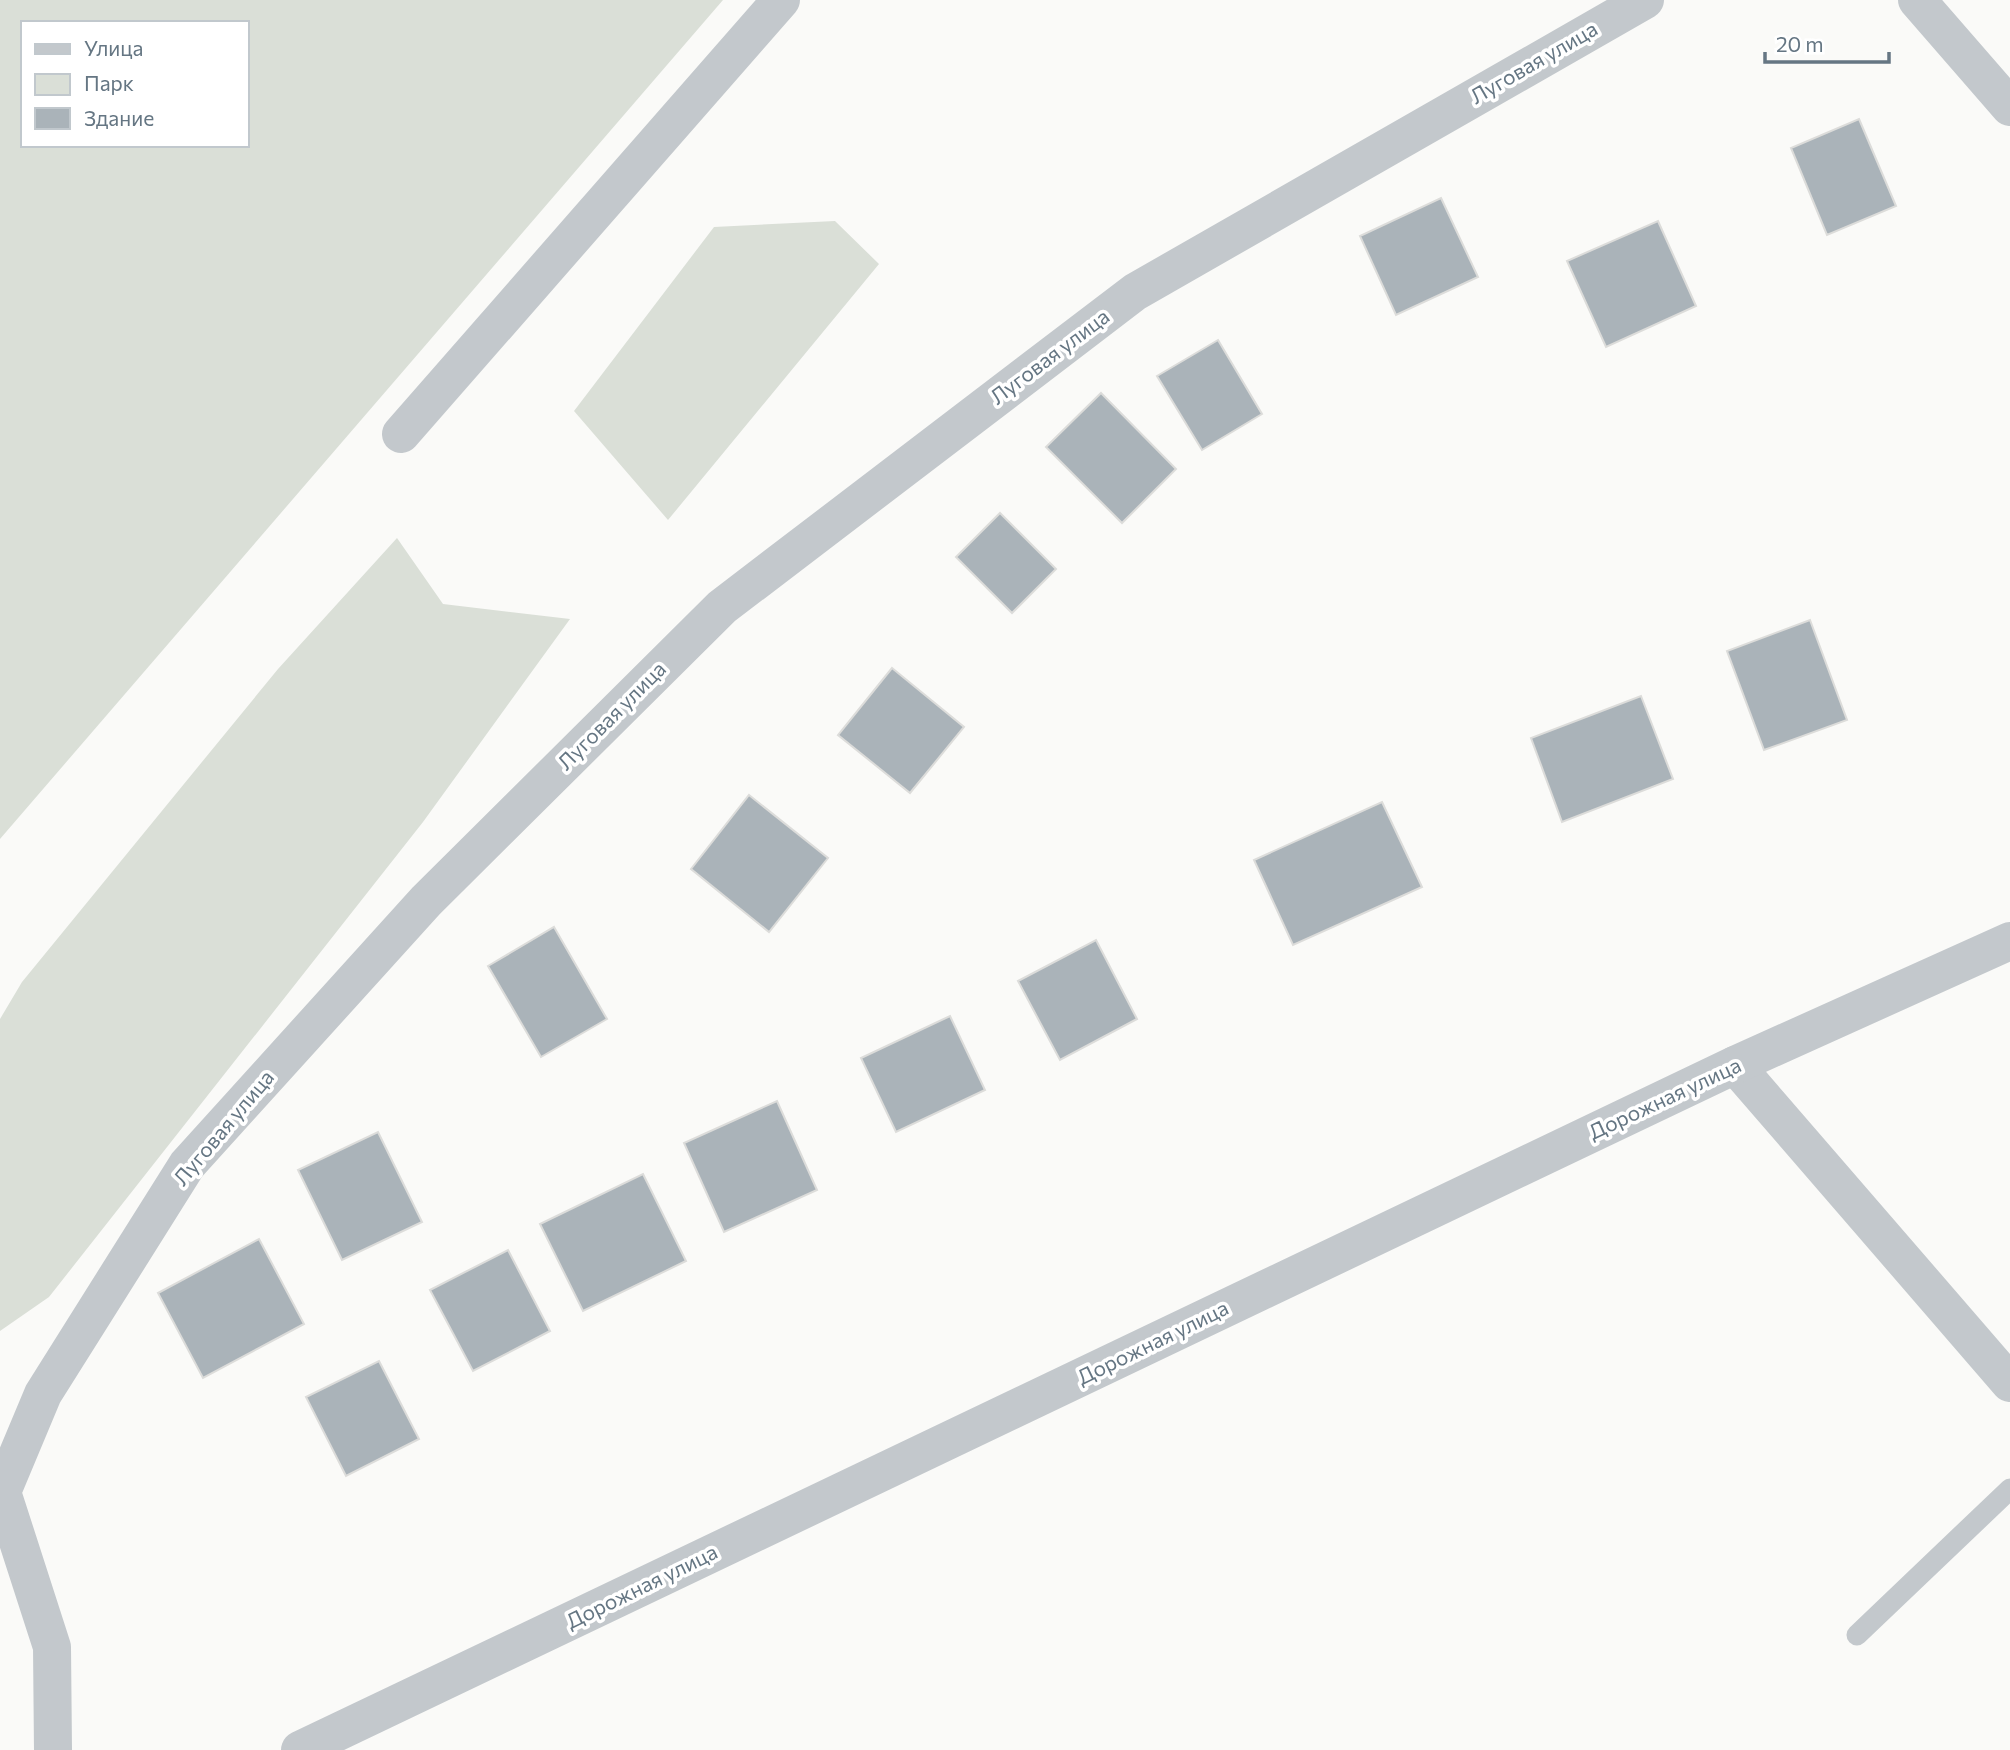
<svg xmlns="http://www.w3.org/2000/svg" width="2010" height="1750" viewBox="0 0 2010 1750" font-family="Commissioner,sans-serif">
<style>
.green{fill:#dadfd7;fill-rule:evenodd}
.building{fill:#aab3b9;stroke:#dcdcda;stroke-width:2}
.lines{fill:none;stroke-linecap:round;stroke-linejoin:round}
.service{stroke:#c3c8cc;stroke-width:21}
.minor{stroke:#c3c8cc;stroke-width:38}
.tertiary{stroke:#c3c8cc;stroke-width:38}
.labels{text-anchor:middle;stroke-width:7;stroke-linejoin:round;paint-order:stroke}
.street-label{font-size:21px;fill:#657683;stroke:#fff}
</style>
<rect width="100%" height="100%" fill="#fafaf8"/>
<path class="green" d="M 0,0 L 723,0 L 0,839 ZM 23,23 L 247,23 L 247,145 L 23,145 Z
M 835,221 L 879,264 L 668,520 L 574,411 L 714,227 Z
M 397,538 L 443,604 L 570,619 L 423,822 L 49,1297 L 0,1331 L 0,1019 L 22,982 L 278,669 Z"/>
<path class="building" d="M 1859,119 L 1896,206 L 1827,235 L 1791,148 Z
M 1441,198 L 1478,277 L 1396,315 L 1360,236 Z
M 1658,221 L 1696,306 L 1606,347 L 1567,261 Z
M 1218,340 L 1262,414 L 1202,450 L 1157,376 Z
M 1101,393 L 1176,469 L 1122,523 L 1046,447 Z
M 1000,513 L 1056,569 L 1012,613 L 956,557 Z
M 1810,620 L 1847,720 L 1764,750 L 1727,651 Z
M 892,668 L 964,727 L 910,793 L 838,735 Z
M 1641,696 L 1673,779 L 1562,822 L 1531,738 Z
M 749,795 L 828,858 L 769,932 L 691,869 Z
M 1382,802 L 1422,887 L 1293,945 L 1254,860 Z
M 554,927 L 607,1019 L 541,1057 L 488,966 Z
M 1096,940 L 1137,1019 L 1060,1060 L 1018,981 Z
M 950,1016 L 985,1090 L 896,1132 L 861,1058 Z
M 777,1101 L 817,1190 L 724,1232 L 684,1143 Z
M 378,1132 L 422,1222 L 342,1260 L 298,1170 Z
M 643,1174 L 686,1261 L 583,1311 L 540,1224 Z
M 259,1239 L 304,1324 L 203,1378 L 158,1293 Z
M 508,1250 L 550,1331 L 473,1371 L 430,1290 Z
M 379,1361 L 419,1439 L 346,1476 L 306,1397 Z"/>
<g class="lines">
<path class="service" d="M 1857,1635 L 2010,1489"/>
<path class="minor" d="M 401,434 L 781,0
M 1735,1065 L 2010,1383
M 53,1750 L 52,1647 L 2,1492 L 43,1394 L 187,1165 L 426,901 L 722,607 L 1135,292 L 1645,0"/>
<path class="tertiary" d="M 1917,0 L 2010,107
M 300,1750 L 1735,1065 L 2010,941"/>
</g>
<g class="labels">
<g class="street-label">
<text transform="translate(1534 63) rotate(-30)" y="7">Луговая улица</text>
<text transform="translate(1050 357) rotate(-37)" y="7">Луговая улица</text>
<text transform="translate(612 716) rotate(-45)" y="7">Луговая улица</text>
<text transform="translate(1665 1099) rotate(-25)" y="7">Дорожная улица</text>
<text transform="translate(224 1128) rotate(-50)" y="7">Луговая улица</text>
<text transform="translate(1153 1343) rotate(-26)" y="7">Дорожная улица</text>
<text transform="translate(642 1587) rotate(-26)" y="7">Дорожная улица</text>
</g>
</g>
<rect x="21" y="21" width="228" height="126" fill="#ffffff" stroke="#c1c8cd" stroke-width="2"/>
<rect x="35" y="44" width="35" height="10" fill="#c3c8cc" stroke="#c1c8cd" stroke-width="2"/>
<text x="84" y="56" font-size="21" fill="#657683">Улица</text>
<rect x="35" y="74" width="35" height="21" fill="#dadfd7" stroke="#c1c8cd" stroke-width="2"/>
<text x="84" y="91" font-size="21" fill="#657683">Парк</text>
<rect x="35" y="108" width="35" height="21" fill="#aab3b9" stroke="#c1c8cd" stroke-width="2"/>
<text x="84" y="126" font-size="21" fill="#657683">Здание</text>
<path d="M1765 52v10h124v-10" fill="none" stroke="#657683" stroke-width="3.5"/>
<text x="1776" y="52" font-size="21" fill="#657683" stroke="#ffffff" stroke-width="5" paint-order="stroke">20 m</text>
</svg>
